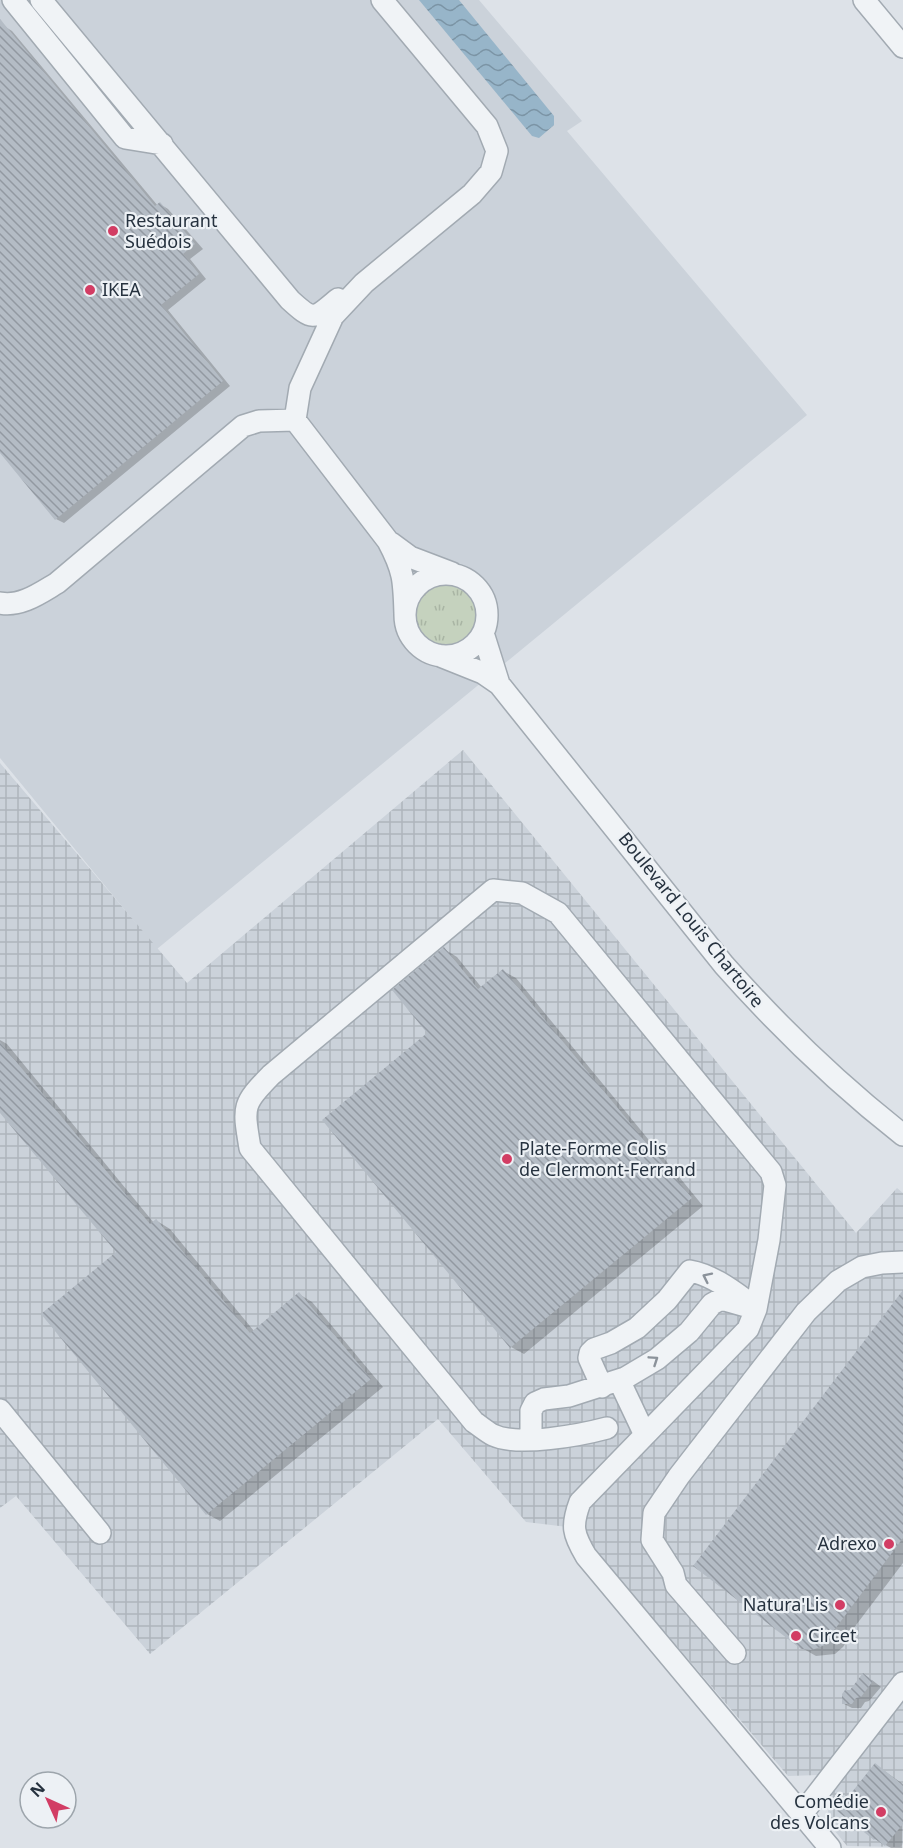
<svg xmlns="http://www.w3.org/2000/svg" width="903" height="1848" viewBox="0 0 903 1848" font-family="'Noto Sans',sans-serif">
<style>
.built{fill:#cbd2da}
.industrial{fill:url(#industrial-grid)}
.grass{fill:url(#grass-tufts)}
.water{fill:url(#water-waves)}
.shadow{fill:#0003}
.building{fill:url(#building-back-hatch)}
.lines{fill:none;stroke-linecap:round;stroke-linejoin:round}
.minor-casing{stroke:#a2aab2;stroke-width:24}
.minor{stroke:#f0f3f6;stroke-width:21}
.oneway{stroke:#8b929a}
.poi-dot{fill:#d23d64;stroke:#edf1f5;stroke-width:2}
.labels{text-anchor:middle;stroke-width:4.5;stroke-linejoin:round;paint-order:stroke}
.poi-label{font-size:18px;fill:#26323f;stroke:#edf1f5;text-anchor:start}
.street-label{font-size:18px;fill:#26323f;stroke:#edf1f5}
</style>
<defs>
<pattern id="industrial-grid" width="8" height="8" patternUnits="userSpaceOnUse" patternTransform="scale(1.5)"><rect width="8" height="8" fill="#cbd2da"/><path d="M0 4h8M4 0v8" fill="none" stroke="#aeb5bc"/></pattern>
<pattern id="grass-tufts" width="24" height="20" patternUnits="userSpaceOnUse" patternTransform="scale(1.5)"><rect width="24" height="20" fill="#c5d2be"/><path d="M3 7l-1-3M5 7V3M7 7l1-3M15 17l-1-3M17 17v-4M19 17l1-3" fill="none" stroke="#a9b5a4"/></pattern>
<pattern id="water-waves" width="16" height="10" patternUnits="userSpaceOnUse" patternTransform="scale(1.5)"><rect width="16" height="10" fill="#97b5c9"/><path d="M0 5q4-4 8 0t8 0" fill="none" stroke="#7b94a5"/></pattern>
<pattern id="building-back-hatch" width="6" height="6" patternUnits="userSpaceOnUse" patternTransform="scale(1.5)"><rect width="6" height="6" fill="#b4bcc5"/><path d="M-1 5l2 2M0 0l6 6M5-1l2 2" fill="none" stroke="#9299a1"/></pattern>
</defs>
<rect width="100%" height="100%" fill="#dde2e8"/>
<path class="built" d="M 0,0 L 479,0 L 582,121 L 567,131 L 807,415 L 157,949 L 0,758 Z"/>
<path class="industrial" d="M 463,750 L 856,1233 L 897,1188 L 903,1193 L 903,1844 L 900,1847 L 847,1846 L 826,1820 L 834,1786 L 819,1775 L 788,1776 L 576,1528 L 526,1522 L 438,1419 L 150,1654 L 16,1496 L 0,1508 L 0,763 L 187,983 Z"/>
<path class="grass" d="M412 614a34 34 0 1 1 68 0a34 34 0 1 1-68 0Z"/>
<path class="water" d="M 419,0 L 459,0 L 554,116 L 554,125 L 539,138 L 532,136 Z"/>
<path class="shadow" d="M 4,26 L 12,31 L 158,206 L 160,204 L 168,209 L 203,249 L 190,259 L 206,279 L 168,310 L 230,386 L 64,523 L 56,519 L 0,451 L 0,29 Z
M 444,949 L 457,957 L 482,988 L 503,971 L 516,978 L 703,1206 L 524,1354 L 511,1347 L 430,1033 Z
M 0,1040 L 7,1044 L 154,1223 L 157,1221 L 170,1229 L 254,1331 L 299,1294 L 312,1302 L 383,1387 L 220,1521 L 207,1514 L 118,1253 L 0,1111 Z
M 903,1314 L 903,1563 L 844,1641 L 846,1643 L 843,1647 L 835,1654 L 816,1656 L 802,1648 Z
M 872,1680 L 881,1687 L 869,1701 L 865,1702 L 861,1708 L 852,1708 L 844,1704 L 851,1691 Z
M 876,1765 L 903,1784 L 902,1848 L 891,1848 L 875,1839 Z"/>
<path class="building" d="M 0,19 L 155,206 L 160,202 L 195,244 L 183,254 L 199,274 L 161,305 L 223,381 L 55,520 L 0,453 Z
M 444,947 L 478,989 L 503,969 L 692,1198 L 510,1348 L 322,1120 L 427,1033 L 392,990 Z
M 0,1042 L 150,1224 L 156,1219 L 250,1333 L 299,1292 L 371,1379 L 206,1515 L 41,1314 L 116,1252 L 0,1113 Z
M 903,1290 L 903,1538 L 832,1633 L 834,1634 L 825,1645 L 812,1650 L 801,1649 L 693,1566 Z
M 863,1673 L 873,1681 L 861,1697 L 856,1698 L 852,1704 L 842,1704 L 842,1694 L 845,1690 L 850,1690 Z
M 875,1763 L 903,1785 L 903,1824 L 885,1846 L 875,1839 L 874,1840 L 837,1811 Z"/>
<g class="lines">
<defs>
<path id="minor" d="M 13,0 L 125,138 L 162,144
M 41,0 L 290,300 C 314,322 314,319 338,299
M 382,0 L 487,126 L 497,151 L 491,172 L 472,194 L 364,283 L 333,316 L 300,388 L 295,420 L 388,541 C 404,571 404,581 405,614
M 864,0 L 903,47
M 391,543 L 410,557 L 452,573
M405 615a41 41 0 1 1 82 0a41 41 0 1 1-82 0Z
M 0,603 C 21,607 40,593 57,583 L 243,426 L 259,421 L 295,420
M 483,633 L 499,684
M 438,655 L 483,673 L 499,684 L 724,965 C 779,1027 838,1084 903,1135
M 619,1380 L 645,1435
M 602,1387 L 589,1358 L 590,1353 L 594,1349 L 611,1343 L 637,1328 L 667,1300 L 690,1271 C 709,1274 729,1288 744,1299
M 0,1410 L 100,1533
M 607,1428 C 581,1435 518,1447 493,1435 C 487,1432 480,1426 474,1422 L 250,1148 C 243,1106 242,1105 271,1075 L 493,890 L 522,893 L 558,913 L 771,1172 L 775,1185 L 769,1240 L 756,1309 L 748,1329 L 580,1502 C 571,1526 573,1534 586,1556 L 830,1848
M 531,1440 L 531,1411 L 535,1403 L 544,1399 L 569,1396 L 625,1378 L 657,1359 L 689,1332 L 712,1304 L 721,1299 L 756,1309
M 735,1653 L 676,1585 L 673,1573 L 652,1540 L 654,1513 L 679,1476 L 806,1312 L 838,1281 L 862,1267 L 882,1263 L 903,1262
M 802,1814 L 903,1683"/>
</defs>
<use href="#minor" class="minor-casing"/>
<use href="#minor" class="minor"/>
</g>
<defs><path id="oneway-chevron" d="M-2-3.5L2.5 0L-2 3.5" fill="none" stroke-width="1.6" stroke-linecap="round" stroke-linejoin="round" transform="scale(1.5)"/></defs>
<g class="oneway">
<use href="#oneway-chevron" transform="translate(707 1277) rotate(-154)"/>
<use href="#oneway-chevron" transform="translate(654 1360) rotate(-34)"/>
</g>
<g class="poi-dot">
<circle cx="113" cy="231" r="6"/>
<circle cx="90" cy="290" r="6"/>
<circle cx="507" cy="1159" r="6"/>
<circle cx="889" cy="1544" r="6"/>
<circle cx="840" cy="1605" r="6"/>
<circle cx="796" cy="1636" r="6"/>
<circle cx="881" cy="1812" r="6"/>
</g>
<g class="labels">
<g class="poi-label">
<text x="125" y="227">Restaurant<tspan x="125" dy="21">Suédois</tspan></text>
<text x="102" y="296">IKEA</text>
<text x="519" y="1155">Plate-Forme Colis<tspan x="519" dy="21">de Clermont-Ferrand</tspan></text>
<text x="877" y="1550" text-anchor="end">Adrexo</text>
<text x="828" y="1611" text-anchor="end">Natura'Lis</text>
<text x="808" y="1642">Circet</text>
<text x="869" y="1808" text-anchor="end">Comédie<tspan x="869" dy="21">des Volcans</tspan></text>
</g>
<g class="street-label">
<text transform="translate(691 920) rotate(51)" y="6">Boulevard Louis Chartoire</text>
</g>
</g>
<g transform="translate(48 1800) rotate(315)"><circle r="28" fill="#edf1f5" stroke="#9da5ac" stroke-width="1.5"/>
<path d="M0-4.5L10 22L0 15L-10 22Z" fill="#d23d64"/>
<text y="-9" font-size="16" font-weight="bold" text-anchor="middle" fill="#26323f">N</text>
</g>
</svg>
